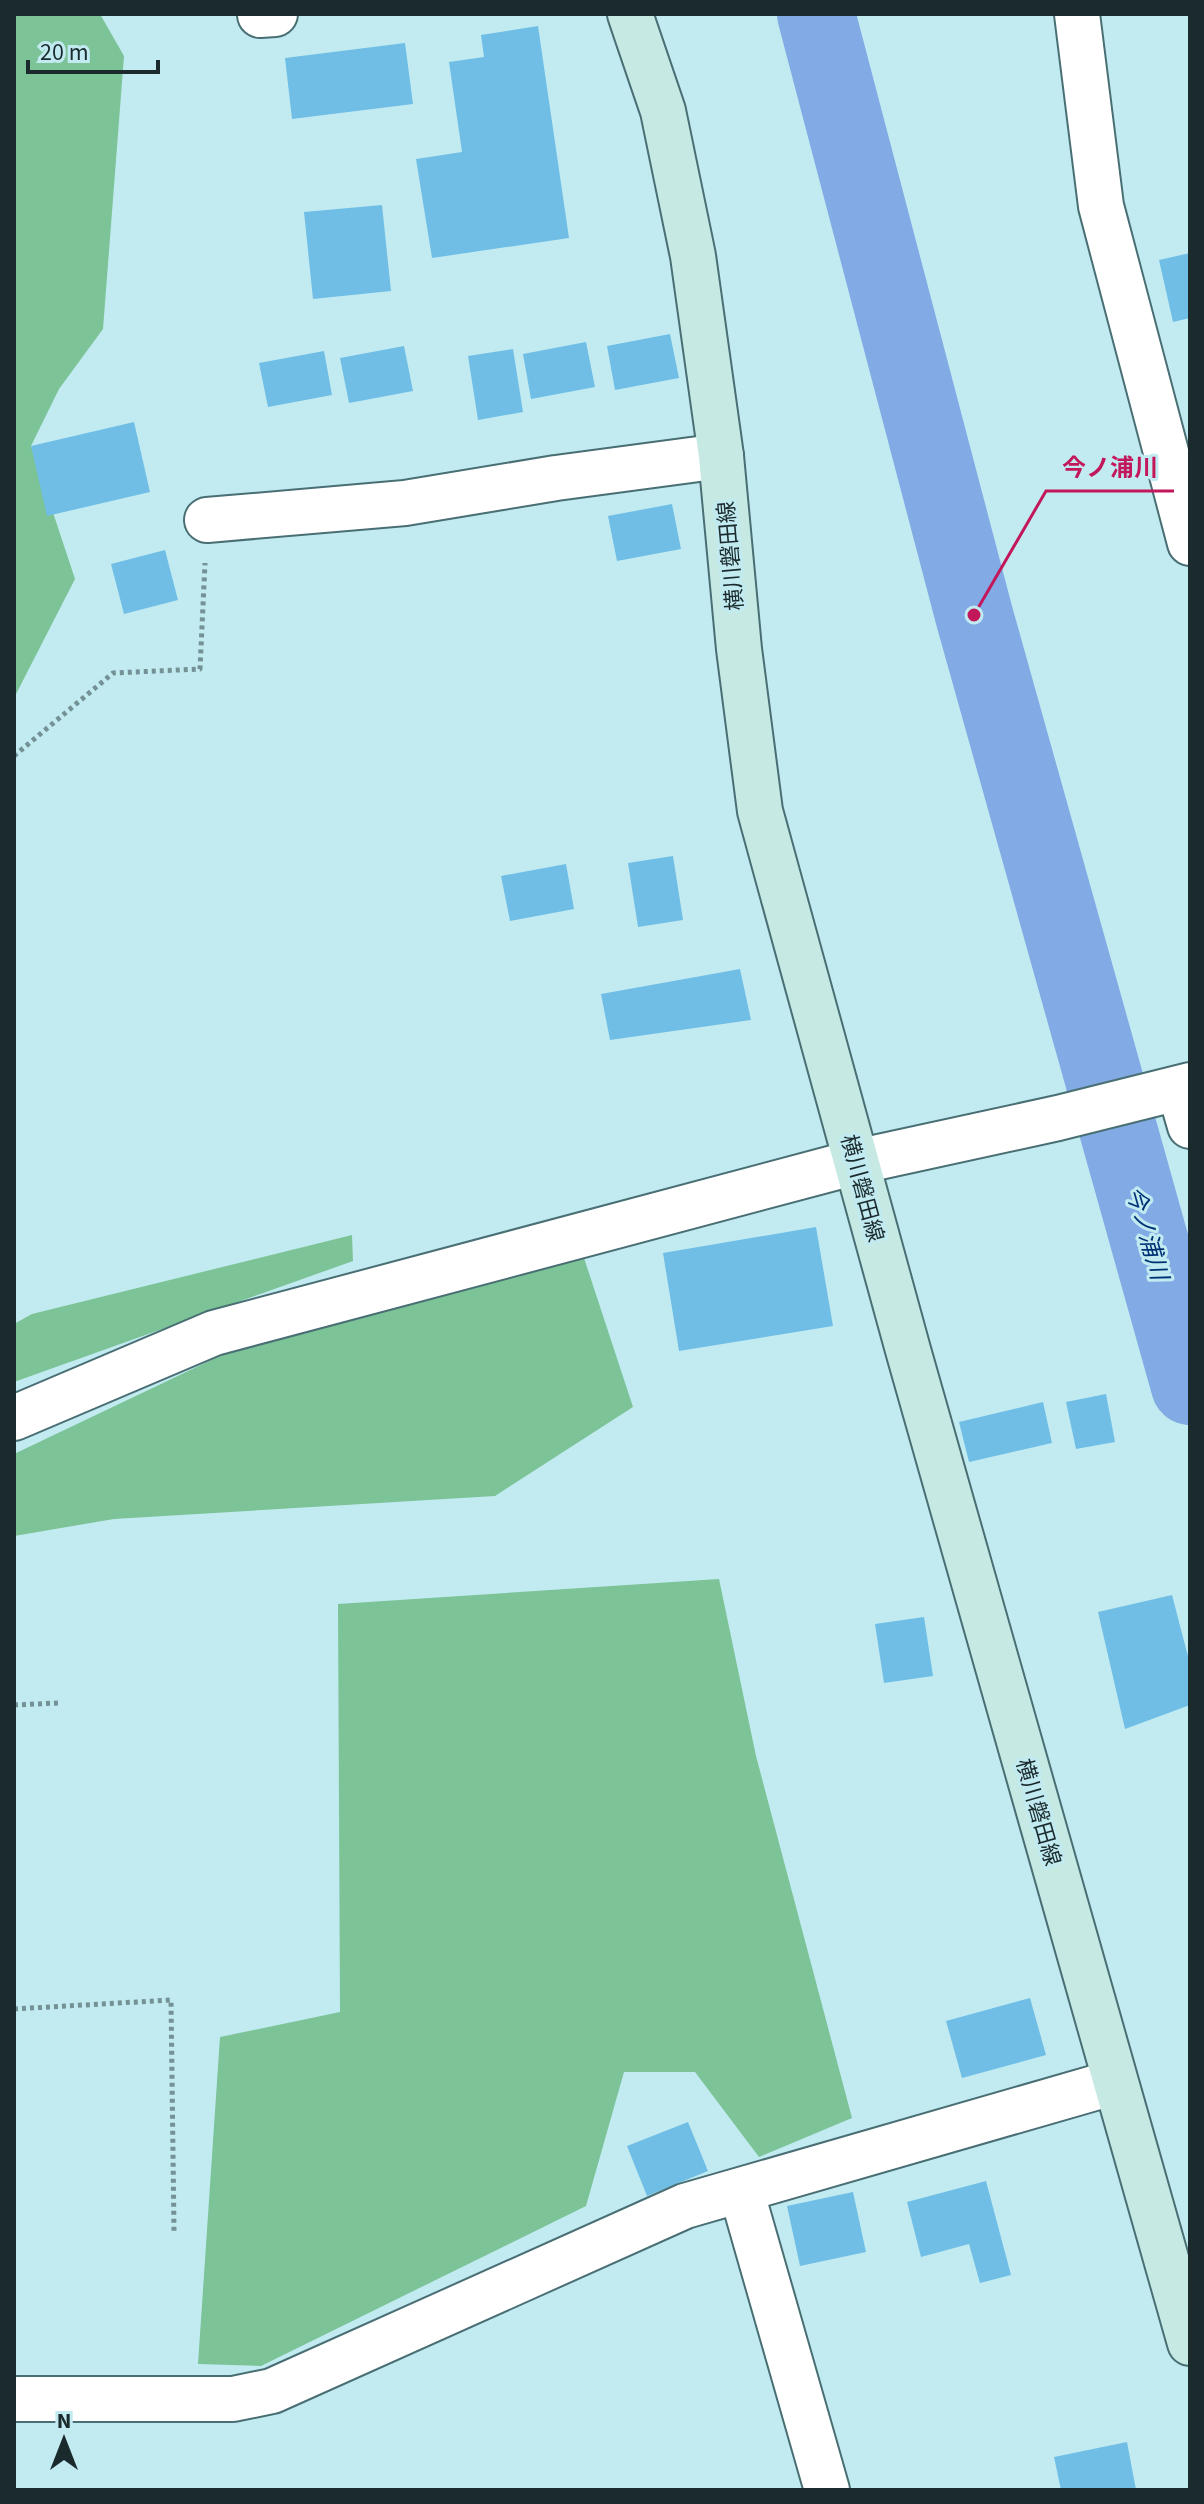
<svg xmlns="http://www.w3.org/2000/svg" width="1204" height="2504" viewBox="0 0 1204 2504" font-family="'Source Sans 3','Noto Sans JP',sans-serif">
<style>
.forest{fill:#7cc397}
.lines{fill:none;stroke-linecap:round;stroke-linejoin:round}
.river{stroke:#82aae4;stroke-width:78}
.building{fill:#70bee6}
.street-casing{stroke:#496f74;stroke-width:48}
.secondary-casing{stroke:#496f74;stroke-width:48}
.path{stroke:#749196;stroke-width:5;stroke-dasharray:4 4;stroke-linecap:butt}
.street{stroke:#fff;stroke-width:44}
.secondary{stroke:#c6e9e4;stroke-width:44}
.labels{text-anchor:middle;stroke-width:6;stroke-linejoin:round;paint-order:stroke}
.street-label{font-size:22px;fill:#1a2a2d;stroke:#c2ebf1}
.water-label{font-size:24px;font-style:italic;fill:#003376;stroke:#c2ebf1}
.leader{fill:none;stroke:#c2185b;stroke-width:3}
.callout-dot{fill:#c2185b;stroke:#c2ebf1;stroke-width:3}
.callout-label{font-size:24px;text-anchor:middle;font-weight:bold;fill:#c2185b;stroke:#c2ebf1;stroke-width:6;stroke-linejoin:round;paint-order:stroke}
</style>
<rect width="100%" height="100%" fill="#c2ebf1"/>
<path class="forest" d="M 14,14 L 100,14 L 124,56 L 103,329 L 59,389 L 31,446 L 75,579 L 14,698 Z
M 352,1235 L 353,1261 L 14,1382 L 14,1324 L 32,1314 Z
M 584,1258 L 633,1407 L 495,1496 L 114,1519 L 14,1536 L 14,1454 L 226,1353 Z
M 719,1579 L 756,1756 L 852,2118 L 759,2157 L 695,2072 L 624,2072 L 586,2206 L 261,2366 L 198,2364 L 220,2037 L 340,2012 L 338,1604 Z"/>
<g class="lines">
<path class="river" d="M 816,14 L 974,615 L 1190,1386"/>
</g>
<path class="building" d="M 538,26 L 569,238 L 432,258 L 416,159 L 462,152 L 449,62 L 484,57 L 481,35 Z
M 405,43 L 413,104 L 292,119 L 285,58 Z
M 382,205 L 391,291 L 313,299 L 304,212 Z
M 1190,253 L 1190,318 L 1173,322 L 1159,260 Z
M 670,334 L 679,378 L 615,390 L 607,346 Z
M 586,342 L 595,387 L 531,399 L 523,354 Z
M 404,346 L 413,391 L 349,403 L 340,358 Z
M 513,349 L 523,412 L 478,420 L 468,356 Z
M 324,351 L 332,395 L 268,407 L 259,363 Z
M 134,422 L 150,492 L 47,516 L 31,446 Z
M 672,504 L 681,549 L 617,561 L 608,516 Z
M 165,550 L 178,600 L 124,614 L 111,564 Z
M 673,856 L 683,920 L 638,927 L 628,863 Z
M 566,864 L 574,909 L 510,921 L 501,876 Z
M 740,969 L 751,1020 L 610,1040 L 601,994 Z
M 816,1227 L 833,1326 L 679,1351 L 663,1253 Z
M 1106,1394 L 1115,1442 L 1076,1449 L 1066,1402 Z
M 1043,1402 L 1052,1443 L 969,1462 L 959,1422 Z
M 1172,1595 L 1190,1664 L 1190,1705 L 1125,1729 L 1098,1612 Z
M 924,1617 L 933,1676 L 884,1683 L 875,1624 Z
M 1030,1998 L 1046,2055 L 962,2078 L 946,2021 Z
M 688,2122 L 708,2171 L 647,2196 L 627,2146 Z
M 986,2181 L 1011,2275 L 980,2283 L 969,2244 L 921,2257 L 907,2202 Z
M 853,2192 L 866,2252 L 800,2266 L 787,2206 Z
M 1127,2442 L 1136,2490 L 1061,2490 L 1054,2457 Z"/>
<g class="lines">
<defs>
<path id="street" d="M 1077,14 L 1101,206 L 1190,543
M 260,15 L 275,14
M 207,520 L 405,503 L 556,478 L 721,456
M 1179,1088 L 1190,1126
M 14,1418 L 214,1333 L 856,1162 L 1058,1118 L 1190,1085
M 741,2190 L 827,2490
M 14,2399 L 233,2399 L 272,2391 L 685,2206 L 1115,2082"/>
<path id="secondary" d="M 630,14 L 663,111 L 693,256 L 721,456 L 739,649 L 760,811 L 908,1350 L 1190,2343"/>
</defs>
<use href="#street" class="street-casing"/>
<use href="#secondary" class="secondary-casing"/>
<path class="path" d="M 14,756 L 113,673 L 200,669 L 205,563
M 14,1705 L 58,1703
M 14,2009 L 171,2000 L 174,2231"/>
<use href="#street" class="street"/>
<use href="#secondary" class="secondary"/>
</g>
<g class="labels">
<g class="street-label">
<text transform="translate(730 556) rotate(-95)" y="8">横川磐田線</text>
<text transform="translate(863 1188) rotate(75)" y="8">横川磐田線</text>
<text transform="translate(1039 1812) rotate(74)" y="8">横川磐田線</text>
</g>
<g class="water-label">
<text transform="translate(1147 1233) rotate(74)" y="8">今ノ浦川</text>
</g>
</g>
<path class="leader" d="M974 615L1046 491H1174"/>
<circle class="callout-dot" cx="974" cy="615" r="8"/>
<g class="callout-label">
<text x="1110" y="476">今ノ浦川</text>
</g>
<rect width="1204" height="2504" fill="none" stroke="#1a2a2d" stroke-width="32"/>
<g transform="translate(64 2440)" stroke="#c2ebf1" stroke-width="6" paint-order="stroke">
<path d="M0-6L14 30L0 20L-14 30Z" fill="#1a2a2d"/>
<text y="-12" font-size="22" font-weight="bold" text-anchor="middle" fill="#1a2a2d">N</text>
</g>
<path d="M28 60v12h130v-12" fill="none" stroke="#1a2a2d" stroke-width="4"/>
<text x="40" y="60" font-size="24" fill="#1a2a2d" stroke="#c2ebf1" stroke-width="6" paint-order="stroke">20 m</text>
</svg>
